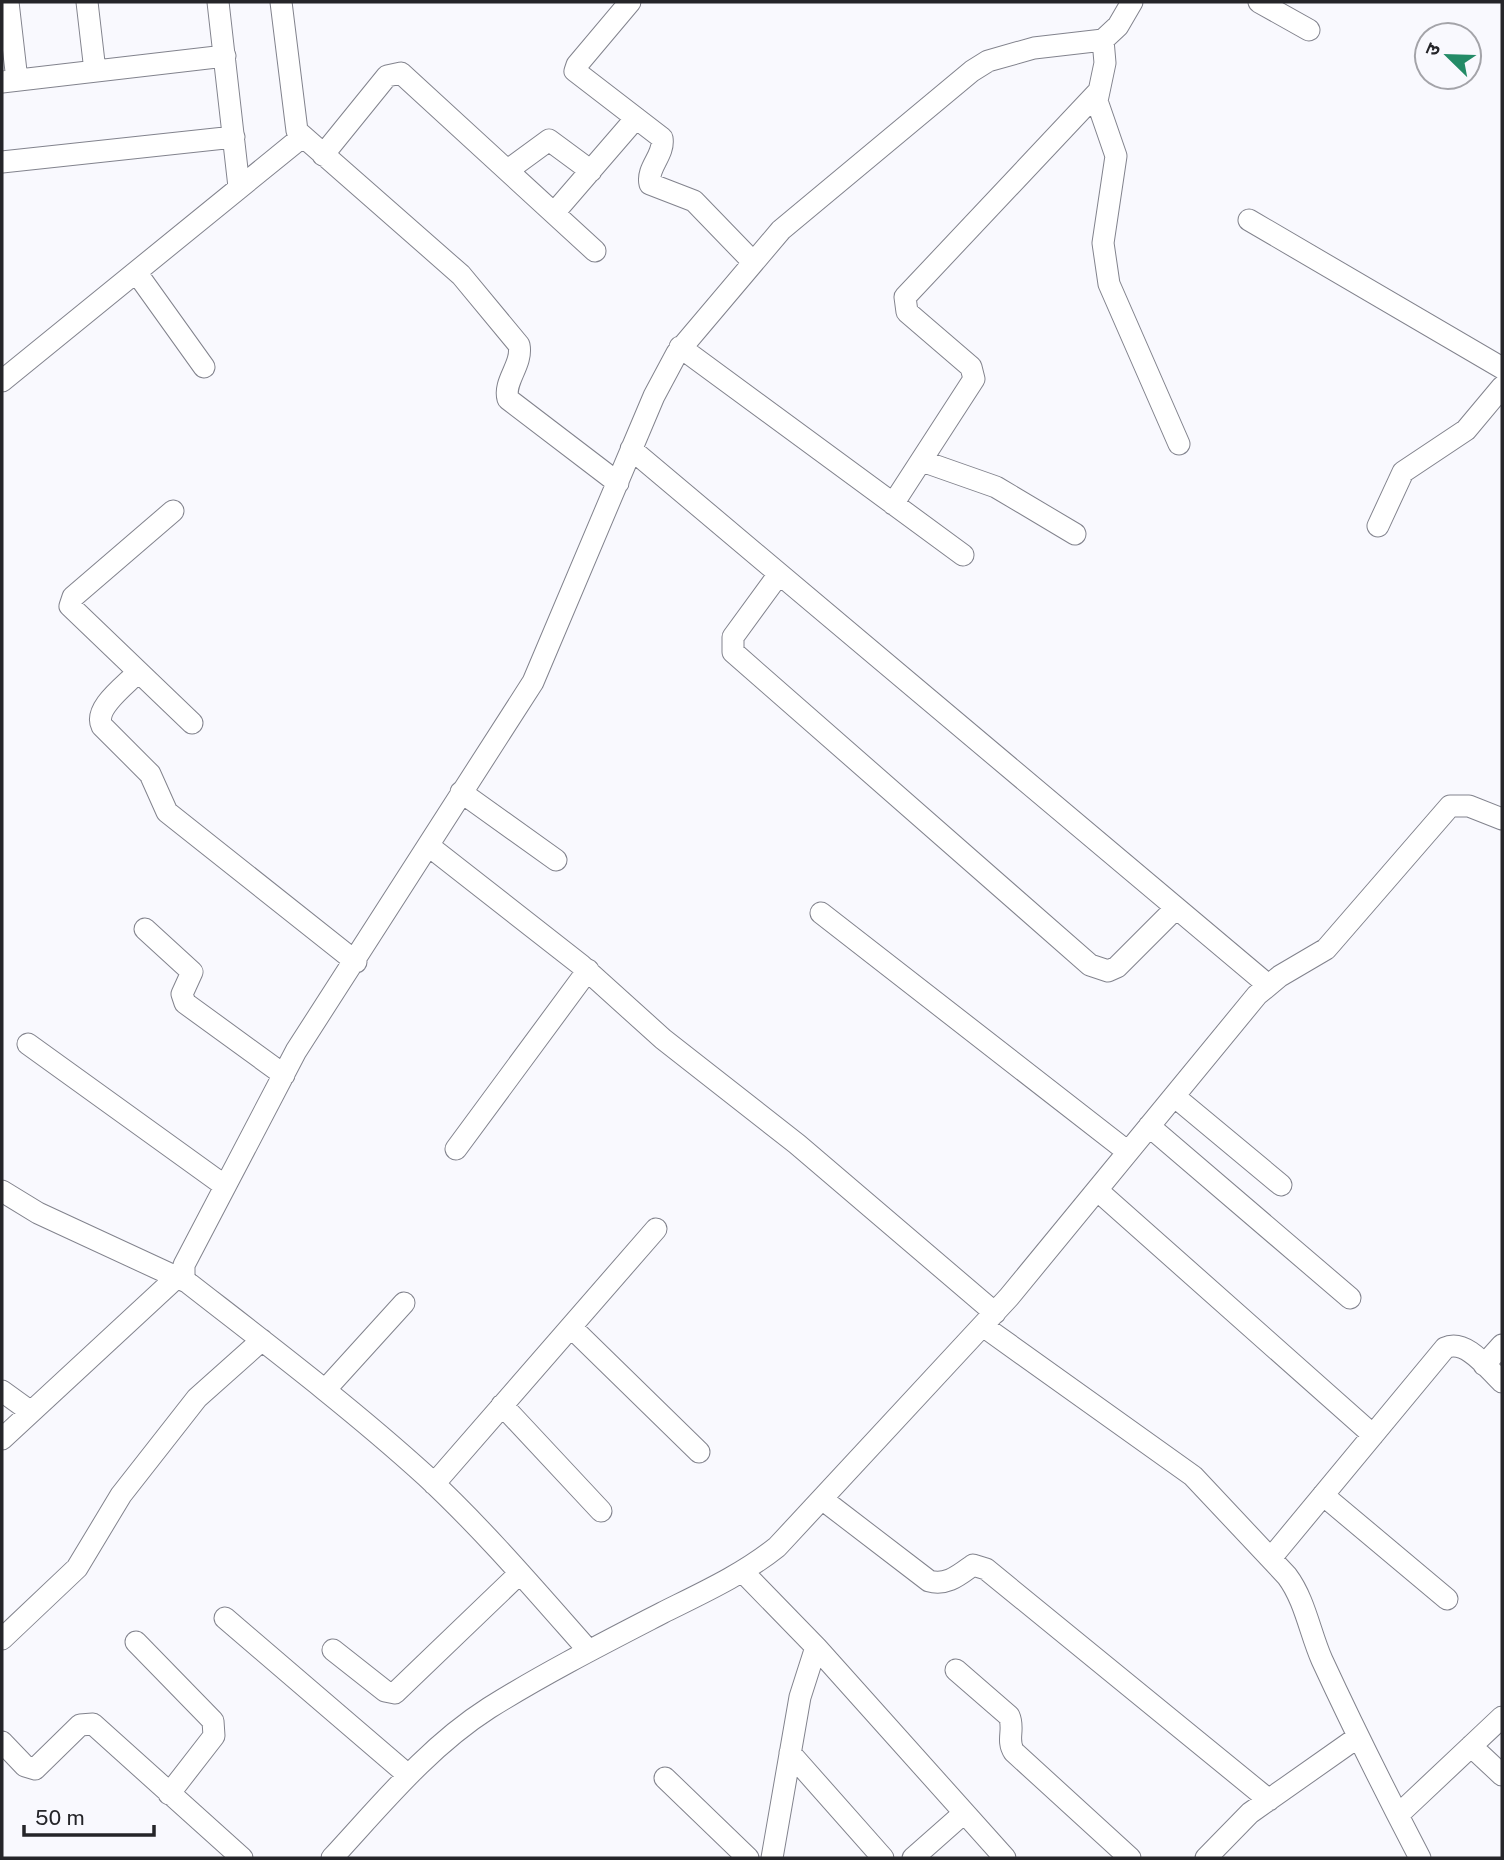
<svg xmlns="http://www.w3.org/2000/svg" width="1504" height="1860" viewBox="0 0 1504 1860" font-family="'Public Sans','Noto Sans Devanagari',sans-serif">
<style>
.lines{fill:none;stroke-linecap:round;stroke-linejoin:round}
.minor-casing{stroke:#82838d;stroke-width:23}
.minor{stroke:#fff;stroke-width:21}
</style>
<rect width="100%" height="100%" fill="#f9f9fe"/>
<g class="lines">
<defs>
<path id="minor" d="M 8,2 L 17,80
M 87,2 L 95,71
M 218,2 L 239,187
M 281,2 L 297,131 L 461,275 L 519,345 C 523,365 503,381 508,399 L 618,483
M 630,2 L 577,65 L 575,71 L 662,138 C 665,155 646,168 650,184 L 694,201 L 753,262
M 1259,2 L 1309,30
M 1103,40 L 1105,63 L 1097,101 L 1116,156 L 1103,243 L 1109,284 L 1179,444
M 2,82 L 225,56
M 323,155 L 387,76 L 401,73 L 595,251
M 2,162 L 234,137
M 508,170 L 549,140 L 591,171
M 554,213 L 636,118
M 1249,220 L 1502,368
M 136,272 L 204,367
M 680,347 L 963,555
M 2,381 L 302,137
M 631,449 L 1268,985
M 922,461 L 996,487 L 1075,534
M 893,504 L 974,379 L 971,367 L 907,312 L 905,297 L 1098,92
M 173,511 L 73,597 L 70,606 L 192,723
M 1378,526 L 1403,472 L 1466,430 L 1502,387
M 779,574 L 733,637 L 733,652 L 1090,965 L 1108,971 L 1117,967 L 1176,908
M 138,672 C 126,685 93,708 102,726 L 150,774 L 167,812 L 356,962
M 461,792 L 556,860
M 429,846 L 581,965 L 663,1039 L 797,1144 L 995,1313
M 821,913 L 1128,1152
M 145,929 L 192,972 L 182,994 L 185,1003 L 284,1075
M 28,1044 L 225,1186
M 1174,1096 L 1281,1185
M 1149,1126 L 1350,1298
M 456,1149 L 588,970
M 1097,1190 L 1373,1435
M 2,1191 L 38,1213 L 187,1282
M 983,1326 L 1193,1476 L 1287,1576 C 1305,1600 1310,1633 1322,1660 C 1353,1727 1386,1793 1420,1858
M 571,1327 L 699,1452
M 1484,1365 L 1502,1345
M 325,1390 L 404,1303
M 2,1391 L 31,1412
M 502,1405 L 601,1511
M 2,1439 L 177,1277
M 434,1484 L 656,1229
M 1323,1495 L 1447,1599
M 822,1499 L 929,1581 C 947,1586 959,1575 973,1565 L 986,1569 L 1269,1800
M 1271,1558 L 1445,1348 C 1466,1338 1488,1369 1502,1382
M 743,1572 L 816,1647 L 1005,1858
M 225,1618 L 408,1775
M 2,1639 L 77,1568 L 121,1495 L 197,1398 L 262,1340
M 136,1642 L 213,1721 L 214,1736 L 169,1794
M 333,1650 L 385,1691 L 395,1693 L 520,1573
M 589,1651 C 536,1591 484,1530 426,1476 C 350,1407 268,1345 187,1282 L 184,1277 L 184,1265 L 296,1051 L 533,682 L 654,396 L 677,353 L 781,230 L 972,71 L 988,61 L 1034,48 L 1103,40 L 1118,26 L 1132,2
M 956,1670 L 1009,1716 C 1015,1729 1006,1740 1014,1752 L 1130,1858
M 2,1742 L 25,1766 L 35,1769 L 80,1725 L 93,1724 L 242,1858
M 1471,1746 L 1502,1775
M 790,1753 L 883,1858
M 665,1778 L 748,1858
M 1398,1815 L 1502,1717
M 332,1858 C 381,1805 428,1747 489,1708 C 545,1673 604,1643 662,1613 C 702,1593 742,1575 777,1547 L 1009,1297 L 1257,995 L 1280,976 L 1326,949 L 1450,806 L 1469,806 L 1502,819
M 772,1858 L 800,1697 L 816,1647
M 913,1858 L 964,1813
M 1206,1858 L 1250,1813 L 1358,1737"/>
</defs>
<use href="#minor" class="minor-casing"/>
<use href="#minor" class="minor"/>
</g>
<rect width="1504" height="1860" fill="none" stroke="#252529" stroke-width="7"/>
<g transform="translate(1448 56) rotate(293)"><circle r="33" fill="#f9f9fe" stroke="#a4a4a9" stroke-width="2"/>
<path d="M0-5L12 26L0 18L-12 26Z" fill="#248b67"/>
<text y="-10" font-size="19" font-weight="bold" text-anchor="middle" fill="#252529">उ</text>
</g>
<path d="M24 1825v10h130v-10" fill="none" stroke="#252529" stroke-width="3.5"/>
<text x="35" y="1825" font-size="21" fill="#252529" stroke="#f9f9fe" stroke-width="5" paint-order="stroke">50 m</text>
</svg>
